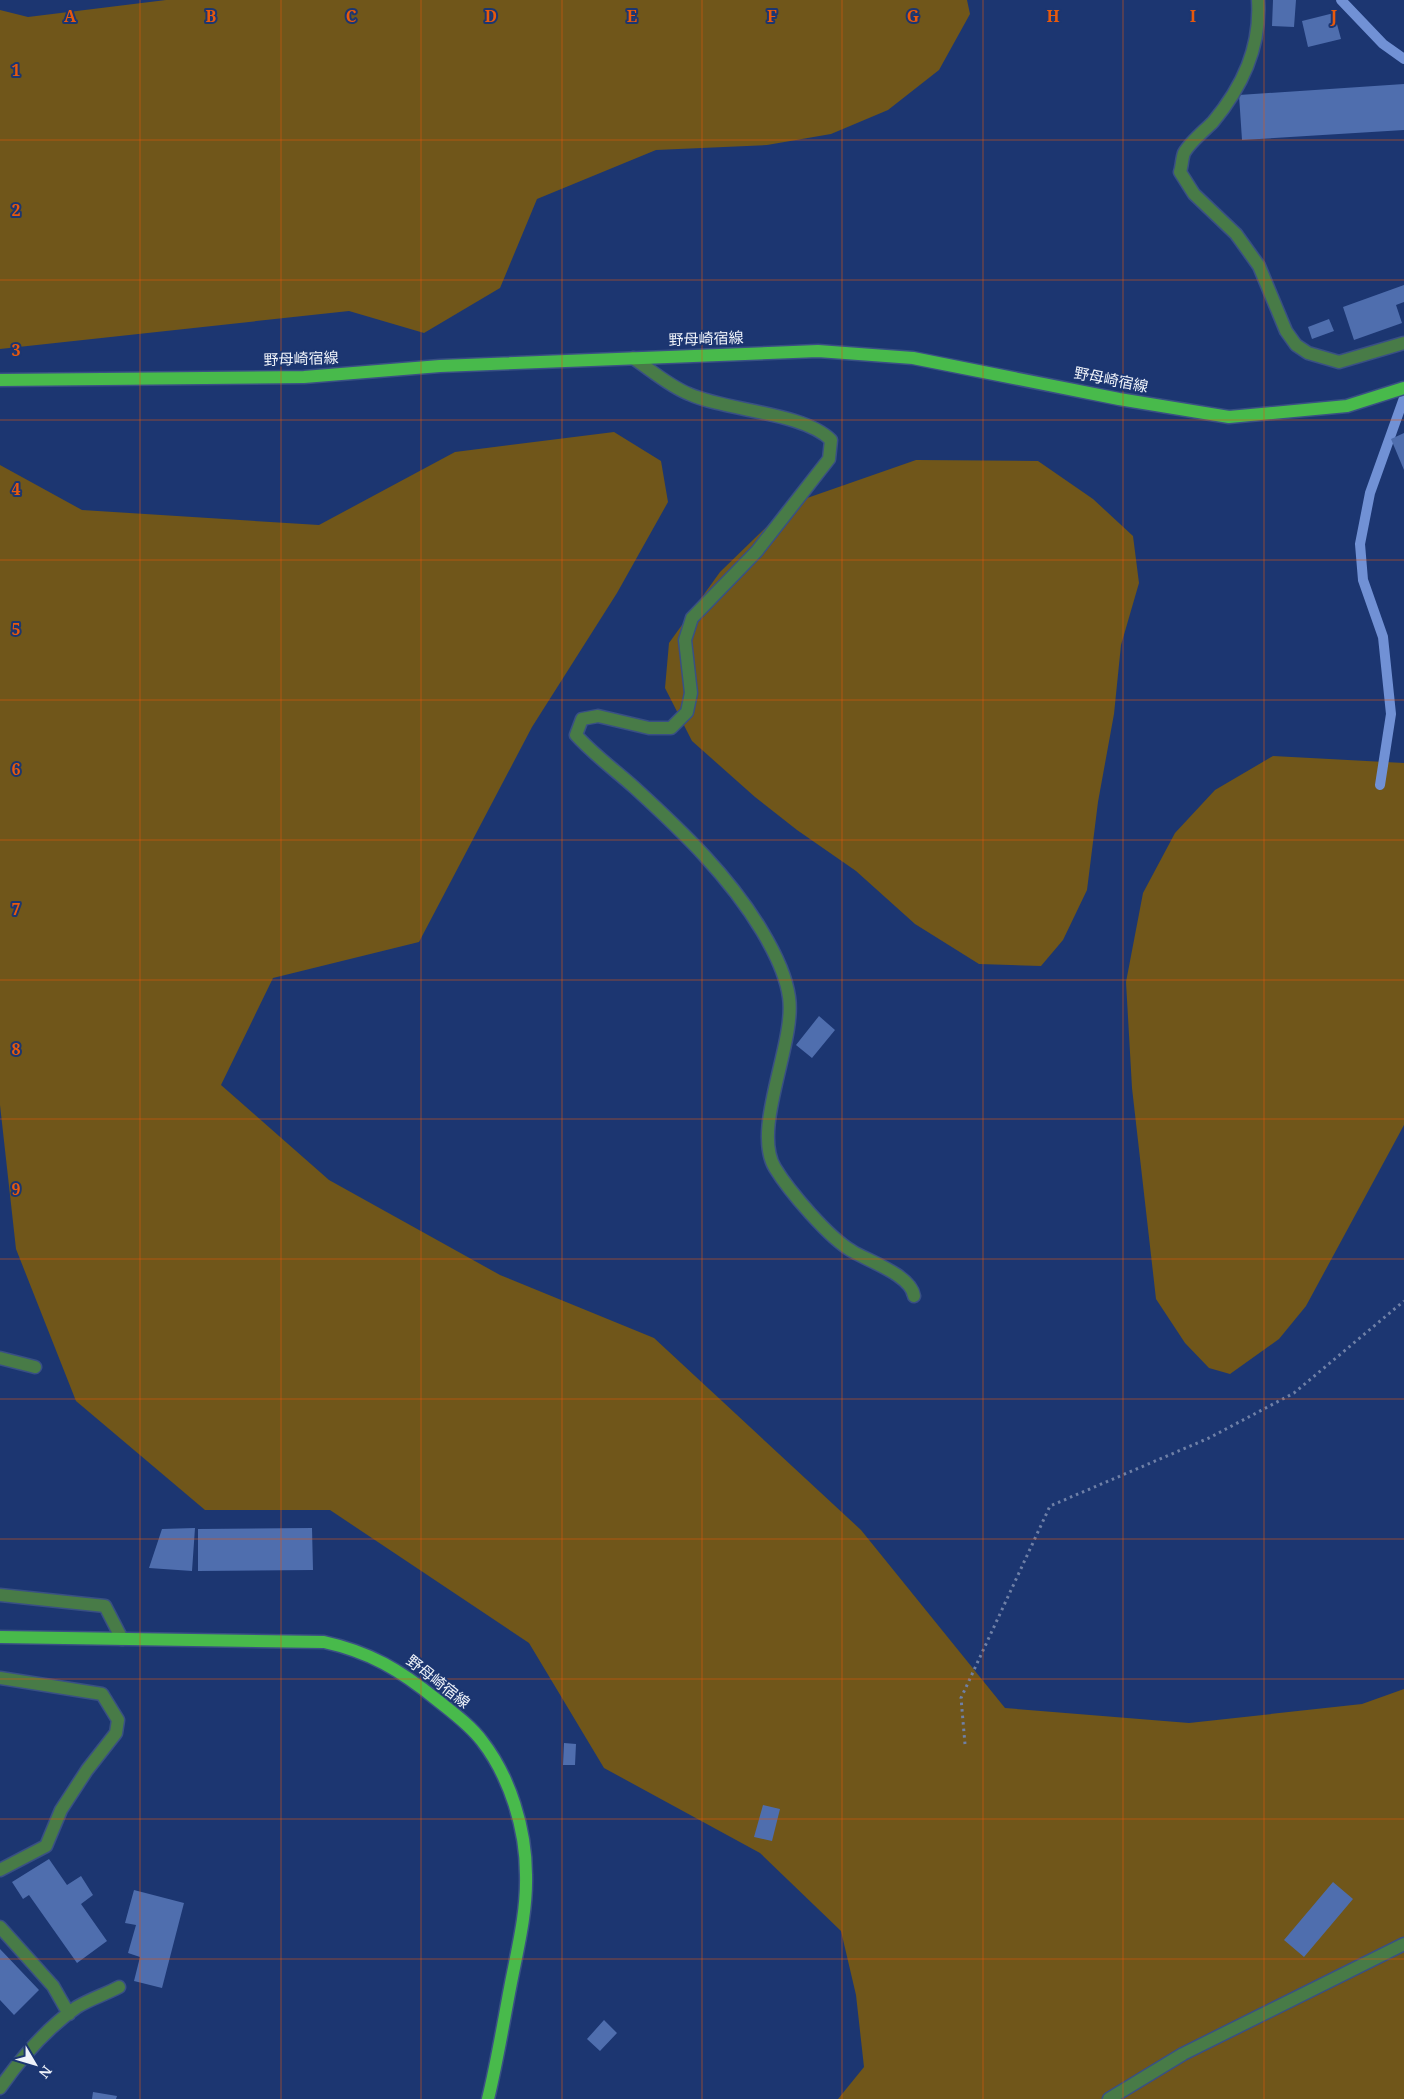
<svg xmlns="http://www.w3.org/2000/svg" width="1404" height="2099" viewBox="0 0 1404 2099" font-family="'Noto Serif','Noto Sans JP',serif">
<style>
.green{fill:#70561a}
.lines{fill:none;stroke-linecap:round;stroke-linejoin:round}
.stream{stroke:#7191d5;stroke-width:10}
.building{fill:#4f6eae}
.minor-casing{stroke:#395084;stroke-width:15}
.major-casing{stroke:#395084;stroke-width:15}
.path{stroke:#6f80a7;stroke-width:3;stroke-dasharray:2.5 4;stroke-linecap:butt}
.minor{stroke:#487b47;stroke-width:12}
.major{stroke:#48ba4b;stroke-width:12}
.grid{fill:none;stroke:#e8590c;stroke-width:1;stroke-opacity:0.55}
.labels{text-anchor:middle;stroke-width:4;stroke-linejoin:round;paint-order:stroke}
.street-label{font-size:15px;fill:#eef2f9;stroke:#1c3671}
.grid-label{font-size:16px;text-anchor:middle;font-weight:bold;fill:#e8590c;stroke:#1c3671;stroke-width:4;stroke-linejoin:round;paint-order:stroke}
</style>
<rect width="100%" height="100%" fill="#1c3671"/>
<path class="green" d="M 166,0 L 967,0 L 970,14 L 939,70 L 888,110 L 831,134 L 767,145 L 656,150 L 537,199 L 500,288 L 424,333 L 349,311 L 0,349 L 0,10 L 28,17 Z
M 614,432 L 661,461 L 668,502 L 617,593 L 532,727 L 419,942 L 273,978 L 221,1085 L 329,1180 L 500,1275 L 654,1338 L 861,1530 L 1005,1708 L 1189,1723 L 1362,1704 L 1404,1689 L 1404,2099 L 838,2099 L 864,2067 L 856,1995 L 841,1931 L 760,1853 L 604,1768 L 529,1643 L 330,1510 L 205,1510 L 76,1401 L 16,1249 L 0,1105 L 0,465 L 82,510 L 319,525 L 455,452 Z
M 916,460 L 1038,461 L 1093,499 L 1133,536 L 1139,583 L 1121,645 L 1114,714 L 1098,802 L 1087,890 L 1063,940 L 1041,966 L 979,964 L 915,924 L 856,871 L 797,830 L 755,797 L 692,741 L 665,688 L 669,643 L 720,572 L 790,504 Z
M 1273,756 L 1404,763 L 1404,1125 L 1306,1306 L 1279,1339 L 1230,1374 L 1209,1368 L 1185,1343 L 1156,1299 L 1132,1088 L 1126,982 L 1143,893 L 1175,833 L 1215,790 Z"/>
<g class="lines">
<path class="stream" d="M 1341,0 L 1383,44 L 1404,59
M 1380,785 L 1391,714 L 1383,637 L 1363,580 L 1360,544 L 1370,493 L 1404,398"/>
</g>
<path class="building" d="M 1273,0 L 1296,0 L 1294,27 L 1272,26 Z
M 1334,13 L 1341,39 L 1308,47 L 1302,21 Z
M 1404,84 L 1404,130 L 1242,140 L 1239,95 Z
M 1404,285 L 1404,302 L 1396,305 L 1402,323 L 1354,340 L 1343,307 Z
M 1329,319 L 1334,331 L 1312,339 L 1308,327 Z
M 1404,433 L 1404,470 L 1391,439 Z
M 819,1016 L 835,1030 L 812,1058 L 796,1045 Z
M 195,1528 L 192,1571 L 149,1568 L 162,1529 Z
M 312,1528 L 313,1570 L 198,1571 L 198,1529 Z
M 564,1743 L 576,1744 L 575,1765 L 563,1765 Z
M 763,1805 L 780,1809 L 772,1841 L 754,1837 Z
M 49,1859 L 67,1885 L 81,1876 L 93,1895 L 81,1904 L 107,1941 L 77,1963 L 29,1895 L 23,1899 L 12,1882 Z
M 1333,1882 L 1353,1899 L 1304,1957 L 1284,1940 Z
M 134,1890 L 184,1903 L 162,1988 L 134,1981 L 140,1957 L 128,1953 L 136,1925 L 125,1923 Z
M 0,1949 L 39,1990 L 14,2015 L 0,2000 Z
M 604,2020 L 617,2033 L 600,2051 L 587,2039 Z
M 93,2092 L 117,2096 L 116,2099 L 92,2099 Z"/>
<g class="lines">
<defs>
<path id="minor" d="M 1258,0 C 1261,47 1243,86 1213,122 C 1204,131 1190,142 1184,153 C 1182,158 1182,166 1180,172 L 1194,194 L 1236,234 L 1259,266 L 1286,331 L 1296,345 L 1308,353 L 1339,362 L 1404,343
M 633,358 C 651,370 669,386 689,394 C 726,411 803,412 831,440 L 829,459 L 757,551 L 692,618 L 685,640 L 691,693 L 687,712 L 671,728 L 649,728 L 598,716 L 582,719 L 576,735 C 594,755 615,770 635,788 C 683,832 729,876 762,931 C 774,951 786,975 789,997 C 796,1043 751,1129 775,1168 C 789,1191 829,1238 852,1251 C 868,1261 911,1275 914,1296
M 0,1358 L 35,1367
M 0,1595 L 105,1606 L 122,1639
M 0,1678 L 102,1694 L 118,1720 L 116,1733 L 87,1770 L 61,1810 L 46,1846 L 0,1870
M 0,1927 L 53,1986 L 69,2014
M 0,2088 C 21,2058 47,2028 77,2007 C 90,1999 106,1994 119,1987
M 1109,2099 L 1183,2054 L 1404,1944"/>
<path id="major" d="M 0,380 L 304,377 L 440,366 L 818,351 L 913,358 L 1119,399 L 1229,417 L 1347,406 L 1404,388
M 0,1637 L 324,1642 C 370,1652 400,1670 437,1700 C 452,1712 470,1725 482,1741 C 510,1777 526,1829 526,1875 C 527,1913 517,1951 510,1988 C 503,2025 497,2062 488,2099"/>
</defs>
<use href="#minor" class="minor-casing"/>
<use href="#major" class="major-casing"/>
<path class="path" d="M 965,1744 L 961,1698 L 1050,1506 L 1209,1438 L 1294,1393 L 1404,1301"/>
<use href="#minor" class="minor"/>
<use href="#major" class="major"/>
</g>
<path class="grid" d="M 140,0 L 140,2099M 281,0 L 281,2099M 421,0 L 421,2099M 562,0 L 562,2099M 702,0 L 702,2099M 842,0 L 842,2099M 983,0 L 983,2099M 1123,0 L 1123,2099M 1264,0 L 1264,2099M 0,140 L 1404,140M 0,280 L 1404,280M 0,420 L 1404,420M 0,560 L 1404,560M 0,700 L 1404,700M 0,840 L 1404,840M 0,980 L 1404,980M 0,1119 L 1404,1119M 0,1259 L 1404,1259M 0,1399 L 1404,1399M 0,1539 L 1404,1539M 0,1679 L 1404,1679M 0,1819 L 1404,1819M 0,1959 L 1404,1959"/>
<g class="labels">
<g class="street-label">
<text transform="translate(706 339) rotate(-2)" y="5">野母崎宿線</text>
<text transform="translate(301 359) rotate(-2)" y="5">野母崎宿線</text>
<text transform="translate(1111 380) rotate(11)" y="5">野母崎宿線</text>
<text transform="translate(438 1682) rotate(38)" y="5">野母崎宿線</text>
</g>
</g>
<g class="grid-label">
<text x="70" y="22">A</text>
<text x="211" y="22">B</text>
<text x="351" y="22">C</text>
<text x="491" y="22">D</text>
<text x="632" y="22">E</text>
<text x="772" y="22">F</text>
<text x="913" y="22">G</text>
<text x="1053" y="22">H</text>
<text x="1193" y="22">I</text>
<text x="1334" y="22">J</text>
<text x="16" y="76">1</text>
<text x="16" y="216">2</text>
<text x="16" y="356">3</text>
<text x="16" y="495">4</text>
<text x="16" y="635">5</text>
<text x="16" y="775">6</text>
<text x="16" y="915">7</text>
<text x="16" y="1055">8</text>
<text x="16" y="1195">9</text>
</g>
<g transform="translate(35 2064) rotate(128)" stroke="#1c3671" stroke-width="4" paint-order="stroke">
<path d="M0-4L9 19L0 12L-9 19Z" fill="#eef2f9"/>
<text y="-8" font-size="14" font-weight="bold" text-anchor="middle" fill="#eef2f9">N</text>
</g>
</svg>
